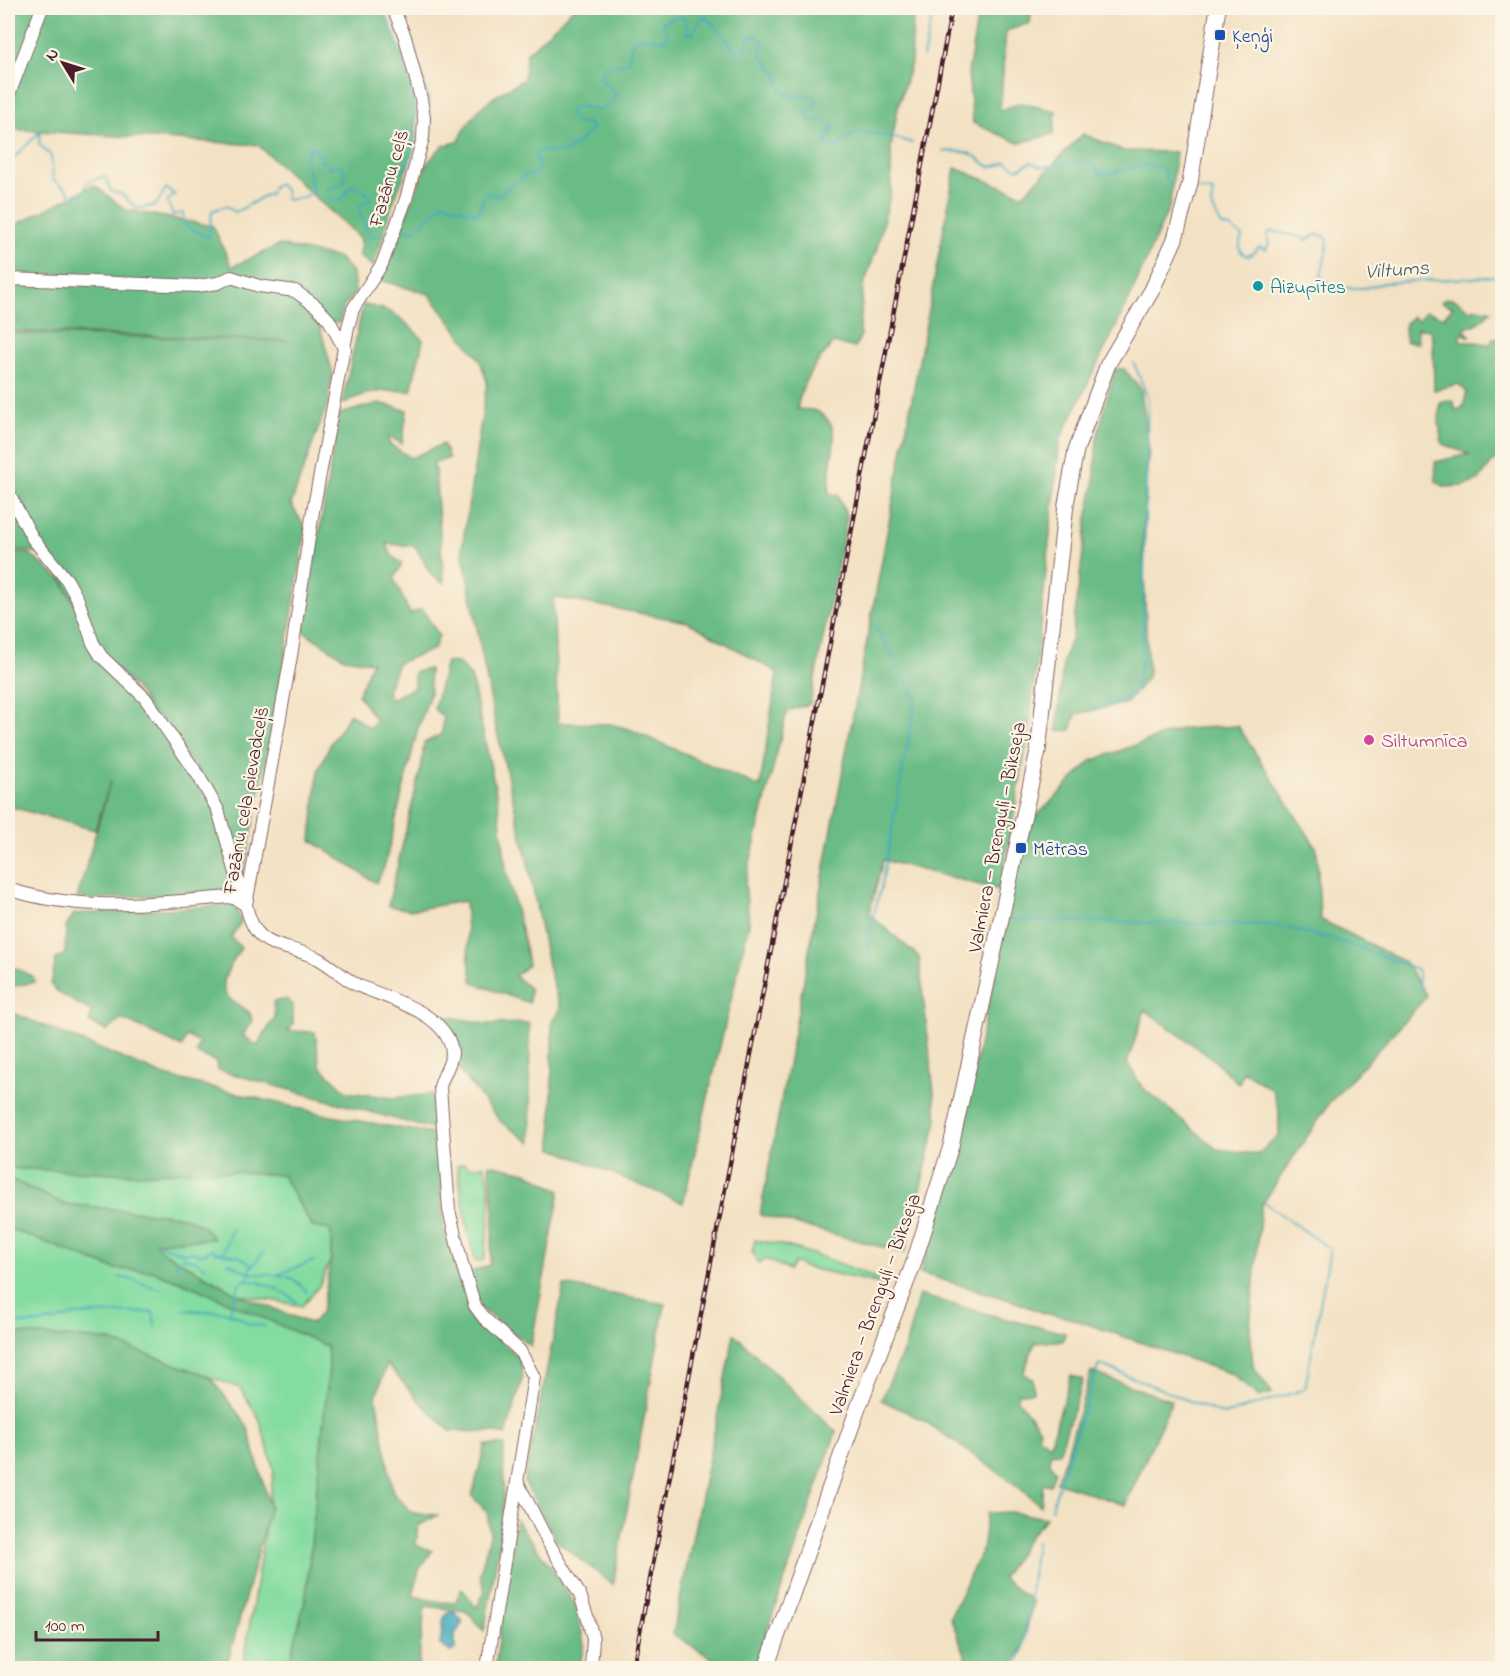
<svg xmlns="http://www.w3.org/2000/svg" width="1510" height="1676" viewBox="0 0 1510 1676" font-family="'Indie Flower',sans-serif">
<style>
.green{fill:#83dca0;stroke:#667e66;stroke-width:1.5}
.forest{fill:#6abc86;stroke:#5a6e58;stroke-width:1.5;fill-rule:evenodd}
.water{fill:#3ca9bc;stroke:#436474;stroke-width:1.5}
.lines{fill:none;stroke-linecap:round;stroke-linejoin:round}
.stream{stroke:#3ca9bc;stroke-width:2}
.minor-casing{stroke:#856360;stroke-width:14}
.major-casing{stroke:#856360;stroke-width:17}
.minor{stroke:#fff;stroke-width:12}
.major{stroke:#fff;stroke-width:15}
.rail-casing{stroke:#4a1f2b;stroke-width:4.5}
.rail{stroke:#fcf5e5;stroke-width:2;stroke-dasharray:7;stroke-linecap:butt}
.transit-dot{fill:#1a4fb4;stroke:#fcf5e5;stroke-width:2}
.culture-dot{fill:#0f9aa8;stroke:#fcf5e5;stroke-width:2}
.hotel-dot{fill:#d1479c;stroke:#fcf5e5;stroke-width:2}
.labels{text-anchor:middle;stroke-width:4.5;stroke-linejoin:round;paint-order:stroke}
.transit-label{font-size:20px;fill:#164399;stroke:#fcf5e5;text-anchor:start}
.street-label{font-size:20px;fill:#4a1f2b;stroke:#fcf5e5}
.culture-label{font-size:20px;fill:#0d838f;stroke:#fcf5e5;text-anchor:start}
.hotel-label{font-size:20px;fill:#b23c85;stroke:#fcf5e5;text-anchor:start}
.water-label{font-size:21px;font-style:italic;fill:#445665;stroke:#fcf5e5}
</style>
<rect width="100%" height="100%" fill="#fcf5e5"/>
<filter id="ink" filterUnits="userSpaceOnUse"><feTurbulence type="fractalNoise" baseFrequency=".0167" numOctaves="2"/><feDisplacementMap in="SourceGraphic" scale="12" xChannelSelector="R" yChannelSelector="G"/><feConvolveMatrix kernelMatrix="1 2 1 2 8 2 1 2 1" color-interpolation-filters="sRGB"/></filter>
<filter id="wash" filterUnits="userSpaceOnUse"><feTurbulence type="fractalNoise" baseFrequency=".008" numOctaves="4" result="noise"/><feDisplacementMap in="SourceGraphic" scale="24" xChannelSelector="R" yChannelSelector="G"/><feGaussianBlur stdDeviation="1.35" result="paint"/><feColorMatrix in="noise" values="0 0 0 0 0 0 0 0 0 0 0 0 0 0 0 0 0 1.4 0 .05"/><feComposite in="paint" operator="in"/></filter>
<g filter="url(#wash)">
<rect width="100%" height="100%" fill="#f3e1c3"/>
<path class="green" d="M 463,1163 C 470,1168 476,1168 484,1165 C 495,1192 488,1231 484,1260 L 476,1262 L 469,1238 L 457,1166 Z
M 8,1168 L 138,1174 L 202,1170 L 282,1175 L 312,1227 L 331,1229 L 331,1259 L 319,1286 L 302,1306 L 237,1294 L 160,1250 L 155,1242 L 214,1239 L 188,1218 L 172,1215 L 64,1204 L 8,1178 Z
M 8,1228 L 115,1269 L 152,1271 L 182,1282 L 327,1346 L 329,1367 L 306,1596 L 288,1668 L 243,1668 L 274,1470 L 259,1418 L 240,1388 L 107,1340 L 8,1333 Z
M 755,1240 C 799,1246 841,1264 882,1280 L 882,1284 L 804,1267 L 795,1262 L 789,1270 L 766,1259 L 759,1263 L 752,1252 Z"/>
<path class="forest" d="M 8,8 L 383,8 C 400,47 417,87 415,131 C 415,157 401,181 392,205 C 386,226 380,247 373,267 L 360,256 L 361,239 L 258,145 L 8,129 Z
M 574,8 L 915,8 L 913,19 L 911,63 L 898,107 L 891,147 L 891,192 L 877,248 L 863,287 L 860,328 L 861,335 L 855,348 L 833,343 C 814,366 803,378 797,409 C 803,410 810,409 816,411 C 836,420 836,438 832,456 C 829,468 830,482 829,494 L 838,495 L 847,517 L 810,704 L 787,711 L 745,883 L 749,923 L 683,1203 L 552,1148 L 552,1022 L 560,1008 L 549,970 L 527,859 L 495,723 L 462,548 L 487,382 L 480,360 L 429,294 L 379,280 L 427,164 L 442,146 L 458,142 C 477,104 489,100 524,79 L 526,54 ZM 553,597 L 688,622 L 777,672 L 760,787 L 629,729 L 610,724 L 558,723 Z
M 979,8 L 1032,8 L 1030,23 L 1006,31 L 1000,110 L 1021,103 L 1056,111 L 1054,134 L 1019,143 L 973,123 L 968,73 Z
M 1083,134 L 1124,151 L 1176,152 L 1170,205 L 1128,302 L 1060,440 L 1029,731 L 1000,890 L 883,860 L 869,914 L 919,957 L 937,1120 L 905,1253 L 760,1215 L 955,168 L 1023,195 Z
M 94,185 L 126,210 L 213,226 L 232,267 L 279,245 L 339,258 L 353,273 L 355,293 L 344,306 L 339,323 L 318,320 L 333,374 L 328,396 L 329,399 L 291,504 L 306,529 L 284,664 L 243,878 L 198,771 L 102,652 L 48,553 L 8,550 L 8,333 L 289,341 L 8,331 L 8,229 Z
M 1446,298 L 1456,300 L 1470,310 L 1477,308 L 1492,311 L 1479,322 L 1464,329 L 1471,337 L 1461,333 L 1460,341 C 1471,343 1480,341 1490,345 L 1493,338 L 1502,338 L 1502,455 L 1490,465 L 1478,481 L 1463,486 L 1445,487 L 1436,481 L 1435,462 L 1469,454 L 1442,444 L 1439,423 L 1440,403 L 1453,400 L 1456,411 L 1463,407 L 1467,392 L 1458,384 L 1434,390 L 1433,339 L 1430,330 L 1417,328 L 1418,343 L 1407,342 L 1404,330 L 1405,323 L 1413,317 L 1418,321 L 1426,311 L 1446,318 L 1444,316 L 1453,307 L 1441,302 Z
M 363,305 C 393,308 403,319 423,340 L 411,391 C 383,390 366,391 342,404 Z
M 1115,369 L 1124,369 L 1141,389 L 1149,450 L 1146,481 L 1143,544 L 1148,676 L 1127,703 L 1076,714 L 1071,730 L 1057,731 L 1063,661 L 1072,637 L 1088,514 L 1094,485 L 1097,438 Z
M 379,403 L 407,410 L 402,444 L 389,436 L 389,444 L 411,458 L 443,444 L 449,458 L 433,464 L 435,470 L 444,583 L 431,575 L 415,546 L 387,544 L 391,555 L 402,564 L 394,579 L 410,614 L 422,609 L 439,635 L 434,649 L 398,663 L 387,691 L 389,700 L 414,688 L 414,672 L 429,669 L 430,694 L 418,728 L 384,868 L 376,883 L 311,840 L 318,771 L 331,743 L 350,713 L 369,728 L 376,720 L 358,695 L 372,662 L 344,658 L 303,631 L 339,414 Z
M 8,552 L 30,554 L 62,581 L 82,619 L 89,639 L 138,691 L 216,812 L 239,886 L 234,891 L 92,899 L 77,898 L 111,780 L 95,830 L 8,806 Z
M 446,662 L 458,663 L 471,676 L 498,801 L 506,869 L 524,942 L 528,965 L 515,976 L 530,989 L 529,1003 L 473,983 L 469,960 L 465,901 L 411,910 L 388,906 L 422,763 L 424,743 L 442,734 L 443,717 L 434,709 Z
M 1238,726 L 1317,849 L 1320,919 L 1405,962 L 1427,996 L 1330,1102 L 1261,1206 L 1250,1326 L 1253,1366 L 1272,1393 L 1259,1397 L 1232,1374 L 1070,1318 L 1043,1313 L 1016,1302 L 920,1273 L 953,1169 L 1026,827 L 1091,761 L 1181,729 ZM 1145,1010 L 1214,1060 L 1239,1084 L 1243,1071 L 1273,1090 L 1279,1111 L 1279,1135 L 1258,1154 L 1217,1149 L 1142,1087 L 1127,1063 Z
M 235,905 L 241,922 L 231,937 L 241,948 C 233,961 214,986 230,999 C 236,1004 244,1008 250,1013 L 252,1022 L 243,1035 L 257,1046 L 275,1017 L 273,1002 L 287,999 L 293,1005 L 293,1024 L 288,1031 L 315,1032 L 320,1066 L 347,1092 L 394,1098 L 432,1094 L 439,1131 L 218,1070 L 216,1062 L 196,1053 L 199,1043 L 187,1036 L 182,1047 L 122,1019 L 107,1031 L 89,1022 L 92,1012 L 59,993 L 51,985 L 56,959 L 65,954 L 66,927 L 74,914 Z
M 8,965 L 33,976 L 35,982 L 8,987 Z
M 8,1011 L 165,1076 L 331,1116 L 438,1135 L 444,1228 L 473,1318 L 519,1357 L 523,1377 L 506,1435 L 494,1432 L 450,1431 L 420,1402 L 387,1364 L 376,1397 L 393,1493 L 413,1513 L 438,1515 L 418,1526 L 416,1545 L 432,1551 L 419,1570 L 413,1596 L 441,1602 L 455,1603 L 462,1588 L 476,1608 L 485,1591 L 480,1574 L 490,1535 L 487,1512 L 472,1496 L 485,1445 L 504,1445 L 503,1524 L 484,1631 L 466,1611 L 425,1606 L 418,1668 L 288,1668 L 306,1596 L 329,1367 L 327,1346 L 182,1282 L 152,1271 L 115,1269 L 8,1228 L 8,1178 L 64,1204 L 172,1215 L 188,1218 L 204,1227 L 214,1239 L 155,1242 L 160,1250 L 237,1294 L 312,1324 L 322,1311 L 331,1259 L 331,1230 L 313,1227 L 282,1175 L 202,1170 L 138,1174 L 8,1168 L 8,1087 L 11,1076 L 8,1077 Z
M 445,1017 L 451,1017 L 486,1024 L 529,1023 L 531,1143 L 501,1122 L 459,1070 L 460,1047 Z
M 489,1164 L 526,1172 L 560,1191 L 531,1346 L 480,1308 L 470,1272 L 490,1265 L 494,1212 Z
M 564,1285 L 665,1304 L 613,1585 L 557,1541 L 524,1481 Z
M 919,1295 L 1010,1320 L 1065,1333 L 1064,1340 L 1035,1343 L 1023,1374 L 1033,1379 L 1033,1392 L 1019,1393 L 1018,1400 L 1040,1429 L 1038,1436 L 1050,1445 L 1071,1375 L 1083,1380 L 1059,1453 L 1051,1452 L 1049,1461 L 1055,1471 L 1050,1485 L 1043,1483 L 1041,1506 L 1012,1482 L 923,1420 L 881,1400 L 905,1348 Z
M 8,1333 L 107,1340 L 209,1376 L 247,1425 L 270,1507 L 226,1668 L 8,1668 Z
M 734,1334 L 836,1432 L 754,1668 L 727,1668 L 673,1634 Z
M 1091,1372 L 1172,1401 L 1125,1505 L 1056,1482 L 1067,1453 Z
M 1011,1512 L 1046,1518 L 1031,1534 L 1002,1578 L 1033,1602 L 1022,1650 L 1010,1668 L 971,1668 L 950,1617 L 982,1550 L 987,1513 Z
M 516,1520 L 552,1569 L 577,1608 L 584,1645 L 579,1668 L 495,1668 Z"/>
<path class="water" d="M 449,1612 L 455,1612 L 463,1622 L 455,1634 L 455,1649 L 451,1652 L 440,1645 L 444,1617 Z"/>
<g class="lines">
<path class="stream" d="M 383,8 C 401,49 435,132 402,172
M 705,17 L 712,8
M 412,40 L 428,98 L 431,134 L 425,157
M 923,57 L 934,8
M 943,151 C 951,152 961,151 968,153 C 986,159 983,174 1006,162 L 1018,169 L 1031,162 L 1041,167 L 1088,161 L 1101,175 C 1121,173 1147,158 1165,171 L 1166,180 L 1171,185
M 8,164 L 40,132 L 39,144 L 51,156 L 53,180 L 67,189 L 72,198 L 83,192 L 88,182 L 105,176 L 111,191 L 123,195 L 137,209 L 156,205 L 166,188 L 175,195 L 167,201 L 173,215 L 183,213 L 185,226 L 209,237 L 212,211 L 226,206 L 235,212 C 248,207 257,198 270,194 L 273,187 L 279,184 L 285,190 L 286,198 L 288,200 L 300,198 L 308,195 L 313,191 L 305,157 L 310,147 L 316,150 L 321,161 L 325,162 L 329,168 L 340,165 L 344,168 L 343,175 L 346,180 L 341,184 L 326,190 L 326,195 L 331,199 L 342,200 L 351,186 L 364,190 L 370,197 L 370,200 L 361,205 L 359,211 L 370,237 L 380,235
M 1196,189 L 1213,192 L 1211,205 L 1222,226 L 1231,228 L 1242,236 C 1239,244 1237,254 1249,256 L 1260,247 L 1266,250 L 1269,244 L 1267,235 L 1271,231 L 1300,237 L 1306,240 L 1317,234 L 1326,237 L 1328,243 L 1321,276 L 1326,283 L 1339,288 L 1364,288 L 1384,283 L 1502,276
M 406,229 L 416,230 L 443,203 C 456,206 466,212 479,213 L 485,193 L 497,196 L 528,174 L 533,175 L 539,168 L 535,153 C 547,148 553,155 563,152 C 574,149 584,136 593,128 L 587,123 L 577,124 L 568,112 L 577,106 L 601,110 L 616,99 L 617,95 C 611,87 605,84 600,77 L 603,68 L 629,62 L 631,45 L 640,37 L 665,40 L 668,35 L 663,22 L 674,17 L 684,17 L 687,23 L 687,33 L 692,34 L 701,19 L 704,18 C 715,22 730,42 734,52 L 742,54 L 750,37 L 756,37 L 763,40 L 764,46 L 760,54 L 778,75 L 782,91 L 793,96 L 815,96 L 816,106 L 806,112 L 811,122 L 824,120 L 834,128 L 825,144 L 835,149 C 842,143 850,134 859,133 C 870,132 902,139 912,143
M 1094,710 L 1134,693 L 1142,660 L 1148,399 L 1134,363
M 1011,920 L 1274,925 L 1340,941 L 1417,969 L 1420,987
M 869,953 L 870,929 L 882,883 L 916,698 L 875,626
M 160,1245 L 184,1253 L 195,1252 L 200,1255 L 212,1249 L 215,1252 L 239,1256 L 253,1266
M 223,1254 L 232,1228
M 185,1258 L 196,1261 L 205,1267
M 227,1262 C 233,1265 239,1269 245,1271 C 271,1281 284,1264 307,1292
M 175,1266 L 184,1256
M 279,1274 L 314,1261
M 119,1277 C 134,1279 146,1285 160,1289
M 248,1280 C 249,1268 256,1261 264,1252
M 184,1310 L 225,1312 L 237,1316 L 249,1324 L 265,1326
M 229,1314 L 239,1285 L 244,1280 C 261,1282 284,1289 296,1302
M 8,1322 L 28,1324 L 55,1321 L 74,1315 L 153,1312 L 155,1326
M 1051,1509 L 1099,1364 L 1224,1415 L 1305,1389 L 1330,1249 L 1265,1203
M 1014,1668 L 1023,1652 L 1036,1542"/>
</g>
</g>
<g filter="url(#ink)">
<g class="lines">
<defs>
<path id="minor" d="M 393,8 L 405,37 L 421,99 L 424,118 L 423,138 L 406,199 L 382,264 L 353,309 L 348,327 L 313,511 L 291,656 L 246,905 C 256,953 283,942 317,958 C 331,965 342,977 355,984 C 384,998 449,1012 452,1053 C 452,1062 442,1077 440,1087 L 449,1210 L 462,1264 L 475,1306 L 484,1318 L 520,1351 L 534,1377 L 487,1668
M 8,97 L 42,8
M 8,279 L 198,286 L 218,283 L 231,277 L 259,286 L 295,291 L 316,306 L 329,320 L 345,350
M 8,492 L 33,539 L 67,580 L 78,600 L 93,643 L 101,656 L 145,698 L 198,775 L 218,810 L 244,901
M 8,889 C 82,913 153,903 229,897 L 236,899 L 246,905
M 518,1483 L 548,1542 L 580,1595 L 588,1619 L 593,1639 L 591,1668"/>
<path id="major" d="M 766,1668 L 858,1408 L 913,1265 L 951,1146 L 1038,751 L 1066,504 L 1076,450 L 1108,364 L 1152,290 L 1175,239 L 1190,183 L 1218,8"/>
</defs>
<use href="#minor" class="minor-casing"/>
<use href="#major" class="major-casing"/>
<use href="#minor" class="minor"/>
<use href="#major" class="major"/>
<defs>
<path id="rail" d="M 633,1668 L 952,8"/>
</defs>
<use href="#rail" class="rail-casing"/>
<use href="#rail" class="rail"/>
</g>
</g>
<g class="transit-dot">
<rect x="1214" y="29" width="12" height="12" rx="3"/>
<rect x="1015" y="842" width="12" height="12" rx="3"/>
</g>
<circle class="culture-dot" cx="1258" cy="286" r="6"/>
<circle class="hotel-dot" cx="1369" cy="740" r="6"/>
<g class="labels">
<g class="transit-label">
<text x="1232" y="42">Ķeņģi</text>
<text x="1033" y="855">Mētras</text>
</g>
<g class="street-label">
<text transform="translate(388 178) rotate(-74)" y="7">Fazānu ceļš</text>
<text transform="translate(245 800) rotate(-80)" y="7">Fazānu ceļa pievadceļš</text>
<text transform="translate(996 837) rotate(-79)" y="7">Valmiera — Brenguļi — Bikseja</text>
<text transform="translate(874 1304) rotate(-70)" y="7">Valmiera — Brenguļi — Bikseja</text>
</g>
<g class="culture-label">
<text x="1270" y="293">Aizupītes</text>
</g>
<g class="hotel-label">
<text x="1381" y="747">Siltumnīca</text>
</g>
<g class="water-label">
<text transform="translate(1397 269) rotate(-4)" y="7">Viltums</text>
</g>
</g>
<rect width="1510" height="1676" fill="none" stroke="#fcf5e5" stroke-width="30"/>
<g transform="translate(63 63) rotate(308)" stroke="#fcf5e5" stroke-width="4.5" paint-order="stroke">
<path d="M0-4.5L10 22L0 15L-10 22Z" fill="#4a1f2b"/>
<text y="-9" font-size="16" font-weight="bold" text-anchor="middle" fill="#4a1f2b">N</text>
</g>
<path d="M36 1631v9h122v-9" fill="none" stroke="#4a1f2b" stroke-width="3"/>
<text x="45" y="1631" font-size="18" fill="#4a1f2b" stroke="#fcf5e5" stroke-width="4.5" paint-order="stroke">100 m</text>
</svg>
